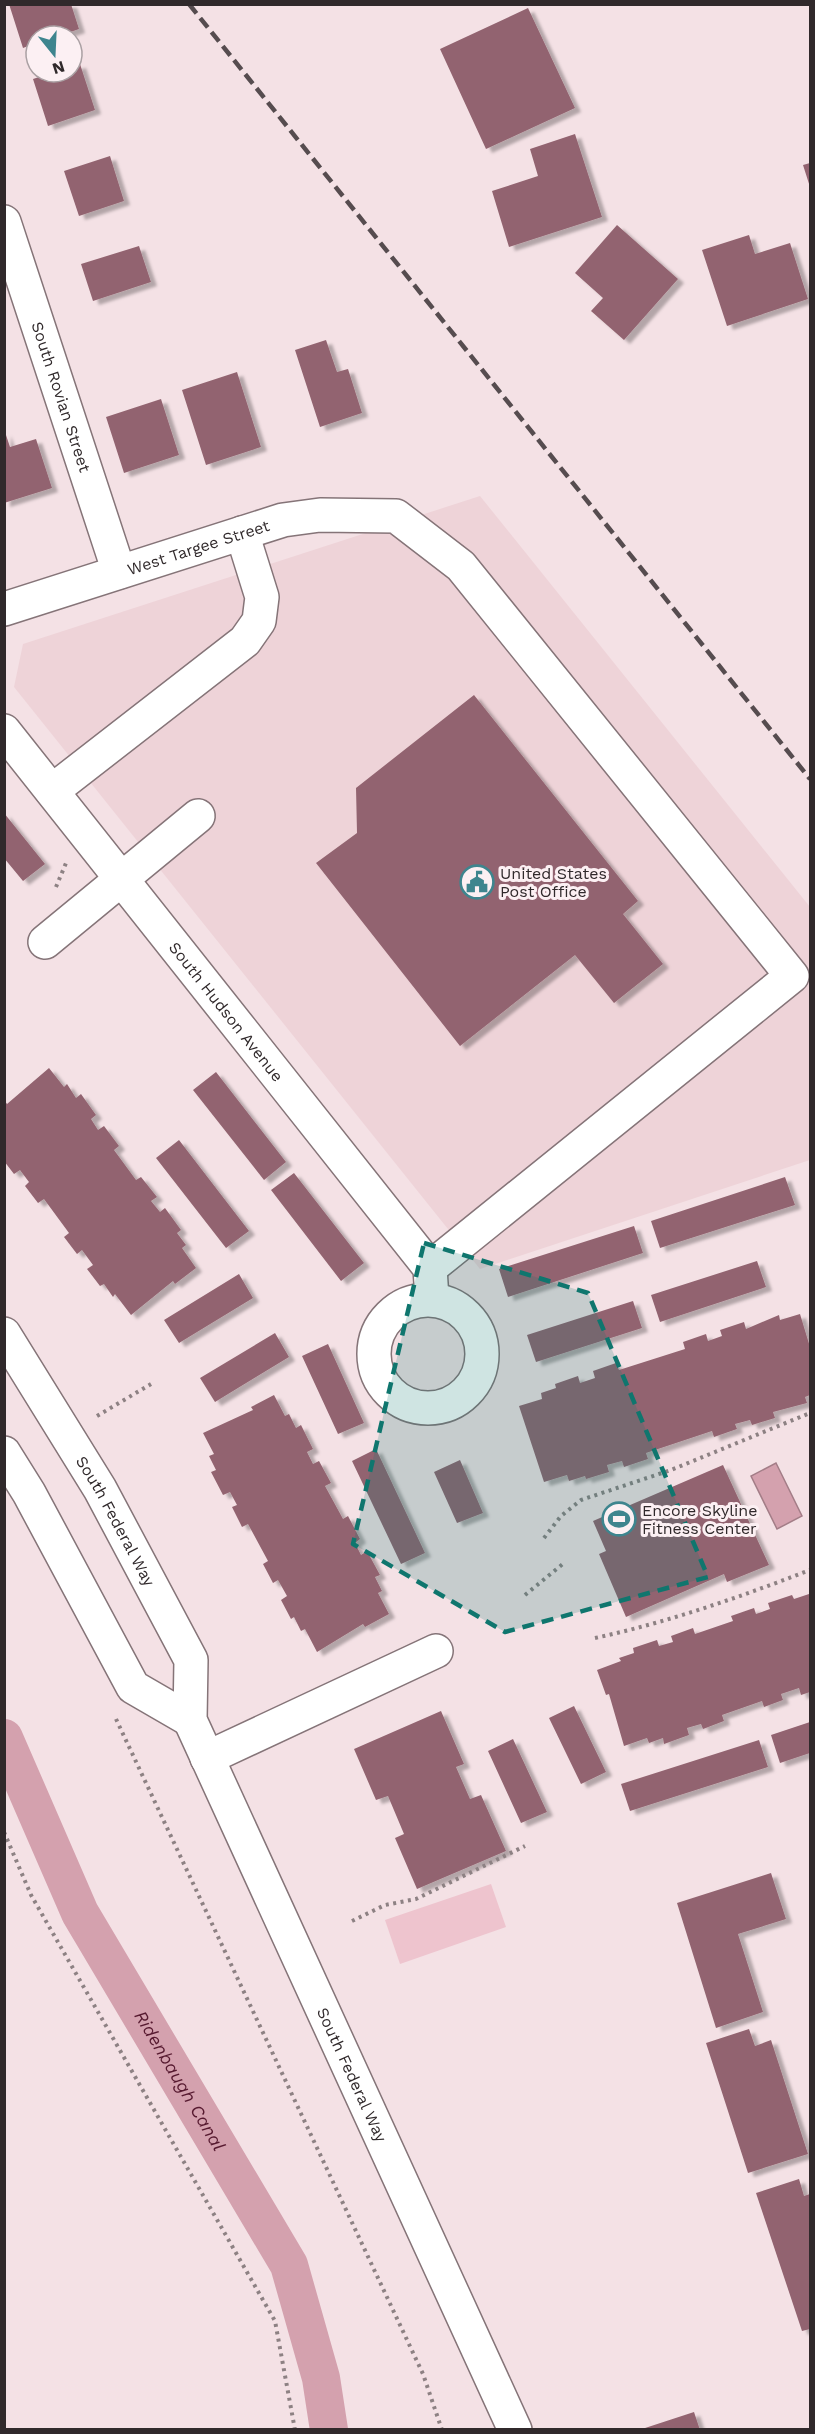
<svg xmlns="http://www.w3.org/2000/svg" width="815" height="2434" viewBox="0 0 815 2434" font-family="'Work Sans',sans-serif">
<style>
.built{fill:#eed3d8}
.green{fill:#eec4ce}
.water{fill:#d4a1ae;stroke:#a37d87;stroke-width:1.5}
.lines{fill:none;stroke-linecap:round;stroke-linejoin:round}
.canal{stroke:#d4a1ae;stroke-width:38}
.building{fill:#926470;filter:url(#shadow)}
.minor-casing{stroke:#857478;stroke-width:36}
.major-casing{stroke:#857478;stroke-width:36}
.path{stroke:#8d8183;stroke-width:4;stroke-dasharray:3 4.5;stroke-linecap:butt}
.minor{stroke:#fff;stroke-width:33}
.major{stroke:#fff;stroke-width:33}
.rail{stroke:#564c4f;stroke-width:4.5;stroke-dasharray:12 6;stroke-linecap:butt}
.marked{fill:#0f766e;fill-opacity:0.2;stroke:#0f766e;stroke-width:4.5;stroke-dasharray:12 8;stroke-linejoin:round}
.labels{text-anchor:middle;stroke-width:6;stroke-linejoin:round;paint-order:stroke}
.street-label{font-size:16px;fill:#30292b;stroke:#fcf0f3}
.poi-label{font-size:16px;fill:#30292b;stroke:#fcf0f3;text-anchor:start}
.water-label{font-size:18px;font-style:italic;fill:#571a30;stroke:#fcf0f3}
</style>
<defs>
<filter id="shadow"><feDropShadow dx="6" dy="4" stdDeviation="1.5" flood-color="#0004"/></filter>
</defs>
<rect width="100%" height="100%" fill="#f4e1e5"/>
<path class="built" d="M 480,496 L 810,907 L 810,1160 L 480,1269 L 14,687 L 23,644 Z"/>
<path class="green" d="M 491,1884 L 506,1927 L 400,1964 L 385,1920 Z"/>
<path class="water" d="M 776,1463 L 802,1516 L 777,1529 L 751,1476 Z"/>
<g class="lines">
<path class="canal" id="s1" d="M 4,1738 L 80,1913 L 289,2265 L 321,2378 L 329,2430"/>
</g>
<path class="building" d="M 9,4 L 71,4 L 79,29 L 59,36 L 36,36 L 36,43 L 23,48 Z
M 528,8 L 575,108 L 486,149 L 440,49 Z
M 80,64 L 95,110 L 48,126 L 33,79 L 54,72 L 72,72 L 72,66 Z
M 575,134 L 602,217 L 509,247 L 492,191 L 538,176 L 530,149 Z
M 110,156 L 124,201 L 79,216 L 64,171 Z
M 810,163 L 810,187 L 803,165 Z
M 617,225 L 678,279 L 624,340 L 591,311 L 603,298 L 575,273 Z
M 749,235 L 755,254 L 790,243 L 808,299 L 727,326 L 702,250 Z
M 139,246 L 151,282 L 93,301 L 81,264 Z
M 326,340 L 337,372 L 348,369 L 362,413 L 320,427 L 295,350 Z
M 237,372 L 261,447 L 206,465 L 182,390 Z
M 161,399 L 179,455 L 124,473 L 106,417 Z
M 5,432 L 10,447 L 36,439 L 52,488 L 4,503 Z
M 474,695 L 638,901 L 623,914 L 663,964 L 614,1003 L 575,955 L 460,1046 L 316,863 L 357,833 L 356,788 Z
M 4,813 L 45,864 L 23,881 L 4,858 Z
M 49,1068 L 64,1087 L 67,1084 L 76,1098 L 81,1094 L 96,1115 L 91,1119 L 98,1130 L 104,1126 L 119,1146 L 114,1150 L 136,1180 L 141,1177 L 157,1197 L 151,1201 L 160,1212 L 165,1208 L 181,1230 L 177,1233 L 186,1245 L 182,1248 L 196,1268 L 175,1284 L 173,1281 L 131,1315 L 115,1294 L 113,1297 L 104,1284 L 100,1286 L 87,1269 L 93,1265 L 82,1250 L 77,1254 L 64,1237 L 69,1233 L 44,1199 L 38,1203 L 25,1186 L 29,1182 L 20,1170 L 14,1174 L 4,1161 L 4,1100 L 7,1104 Z
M 216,1072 L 286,1162 L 264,1180 L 193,1090 Z
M 179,1140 L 249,1231 L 226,1248 L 156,1158 Z
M 294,1173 L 364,1263 L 341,1281 L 271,1190 Z
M 785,1177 L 795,1205 L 660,1248 L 651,1221 Z
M 634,1226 L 643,1253 L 508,1297 L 499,1269 Z
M 757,1261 L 766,1287 L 660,1322 L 651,1295 Z
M 239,1274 L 253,1298 L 179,1343 L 164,1320 Z
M 633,1301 L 642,1328 L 536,1362 L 527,1335 Z
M 800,1314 L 810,1347 L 810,1395 L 805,1397 L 807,1403 L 773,1412 L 775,1418 L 752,1425 L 750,1420 L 735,1424 L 737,1429 L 714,1437 L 712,1431 L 646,1453 L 648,1459 L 624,1467 L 622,1461 L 607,1465 L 609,1472 L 586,1479 L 585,1476 L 569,1481 L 567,1475 L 544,1482 L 519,1406 L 542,1399 L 541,1393 L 556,1388 L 555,1384 L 578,1376 L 580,1383 L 595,1378 L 593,1371 L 616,1363 L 619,1370 L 685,1349 L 683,1342 L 706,1334 L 708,1341 L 722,1336 L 720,1330 L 744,1322 L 746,1329 L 779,1315 L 780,1320 Z
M 275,1333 L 289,1357 L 215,1402 L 200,1378 Z
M 328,1344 L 364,1423 L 338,1434 L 302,1356 Z
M 274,1395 L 285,1416 L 289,1414 L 296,1428 L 301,1425 L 313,1449 L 307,1452 L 313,1464 L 319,1461 L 331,1483 L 325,1486 L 343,1519 L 348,1516 L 360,1539 L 355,1543 L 361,1555 L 367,1551 L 380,1575 L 375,1577 L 382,1591 L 378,1593 L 389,1614 L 365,1627 L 363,1624 L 317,1652 L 305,1629 L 301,1631 L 294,1617 L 291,1619 L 281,1600 L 287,1596 L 278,1580 L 273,1583 L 263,1564 L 268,1561 L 248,1524 L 242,1527 L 232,1507 L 237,1505 L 230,1492 L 223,1495 L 211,1472 L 216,1470 L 209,1456 L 214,1454 L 203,1433 L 253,1410 L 251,1407 Z
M 376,1449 L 425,1553 L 401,1564 L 352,1461 Z
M 460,1460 L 483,1513 L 457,1523 L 434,1472 Z
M 723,1465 L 769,1565 L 727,1582 L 724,1574 L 626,1617 L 599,1554 L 606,1551 L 593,1521 Z
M 809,1594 L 810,1692 L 801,1695 L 799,1688 L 781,1694 L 783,1700 L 764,1707 L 762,1701 L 722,1715 L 724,1721 L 703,1729 L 701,1724 L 687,1728 L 689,1735 L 664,1744 L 663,1738 L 649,1743 L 647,1738 L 624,1746 L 609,1694 L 606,1695 L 597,1670 L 621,1661 L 619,1658 L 634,1653 L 633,1648 L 657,1640 L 659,1646 L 673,1642 L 671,1636 L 693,1628 L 695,1634 L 733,1621 L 731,1616 L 754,1608 L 756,1614 L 770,1609 L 768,1603 L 792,1595 L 794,1599 Z
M 574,1706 L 606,1772 L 581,1784 L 549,1718 Z
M 441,1711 L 464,1764 L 456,1767 L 470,1799 L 481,1795 L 506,1851 L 417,1889 L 395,1838 L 404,1834 L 388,1796 L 376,1800 L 354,1749 Z
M 810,1722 L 810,1753 L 780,1763 L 771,1735 Z
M 513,1739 L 547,1812 L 521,1823 L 488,1751 Z
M 759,1740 L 768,1767 L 630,1811 L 621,1784 Z
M 771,1873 L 786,1919 L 738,1934 L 763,2012 L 716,2028 L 677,1903 Z
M 749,2029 L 755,2046 L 771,2040 L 808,2154 L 748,2173 L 706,2043 Z
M 799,2179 L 804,2196 L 810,2194 L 810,2329 L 802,2331 L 756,2193 Z
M 694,2412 L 700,2430 L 642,2430 L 642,2429 Z"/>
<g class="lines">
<defs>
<g id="minor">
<path id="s2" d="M 4,222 L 119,572"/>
<path id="s3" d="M 4,609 L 283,520 L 320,515 L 396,516 L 461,566 L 792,976 L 430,1268"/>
<path id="s4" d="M 4,731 L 430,1268 L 432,1299"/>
<path d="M 52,791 L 245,641 L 259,621 L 262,597 L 242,533"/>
<path d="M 45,942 L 198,816"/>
<circle cx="428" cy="1354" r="54"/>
<path d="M 207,1758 L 436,1651"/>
</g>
<g id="major">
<path id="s5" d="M 4,1334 L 100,1489 L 191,1660 L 190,1720 L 515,2430"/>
<path d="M 4,1453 L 29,1493 L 133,1687 L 190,1720"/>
</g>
</defs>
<use href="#minor" class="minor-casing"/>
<use href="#major" class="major-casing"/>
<path class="path" d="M 56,887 L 66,863
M 97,1416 L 151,1384
M 544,1538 L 561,1516 L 581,1500 L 671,1470 L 810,1413
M 525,1595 L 564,1563
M 595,1638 C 669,1622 740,1597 810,1570
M 116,1719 L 423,2374 L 442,2430
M 4,1832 L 31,1895 L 275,2321 L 295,2430
M 352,1921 L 385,1905 L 416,1899 L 525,1846"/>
<use href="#minor" class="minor"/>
<use href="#major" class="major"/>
<path class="rail" d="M 189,4 L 810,779"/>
</g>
<path class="marked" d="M 424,1243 L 588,1293 L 708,1577 L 505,1632 L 353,1544 Z"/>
<defs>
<symbol id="civic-ring" viewBox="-11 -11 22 22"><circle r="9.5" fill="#fcf0f3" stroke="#3e858e" stroke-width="1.5"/><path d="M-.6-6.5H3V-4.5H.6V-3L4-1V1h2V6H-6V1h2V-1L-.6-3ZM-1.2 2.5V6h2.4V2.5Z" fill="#3e858e"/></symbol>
<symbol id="stadium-ring" viewBox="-11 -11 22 22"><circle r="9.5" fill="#fcf0f3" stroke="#3e858e" stroke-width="1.5"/><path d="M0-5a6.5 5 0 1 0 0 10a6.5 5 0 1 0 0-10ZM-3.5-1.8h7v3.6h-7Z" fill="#3e858e"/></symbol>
</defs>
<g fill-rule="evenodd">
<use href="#civic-ring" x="458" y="863" width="38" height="38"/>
<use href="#stadium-ring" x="600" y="1500" width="38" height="38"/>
</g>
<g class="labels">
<g class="street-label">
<text dy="6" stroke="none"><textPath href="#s2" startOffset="184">South Rovian Street</textPath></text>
<text dy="6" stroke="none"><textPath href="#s3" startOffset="204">West Targee Street</textPath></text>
<text dy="6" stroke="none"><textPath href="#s4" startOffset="358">South Hudson Avenue</textPath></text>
<text dy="6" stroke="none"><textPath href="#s5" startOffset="218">South Federal Way</textPath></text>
<text dy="6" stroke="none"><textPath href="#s5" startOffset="826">South Federal Way</textPath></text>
</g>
<g class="poi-label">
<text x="500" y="879">United States<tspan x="500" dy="18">Post Office</tspan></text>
<text x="642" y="1516">Encore Skyline<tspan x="642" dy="18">Fitness Center</tspan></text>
</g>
<g class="water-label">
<text dy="6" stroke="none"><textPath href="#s1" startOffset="386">Ridenbaugh Canal</textPath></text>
</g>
</g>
<rect width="815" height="2434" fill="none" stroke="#30292b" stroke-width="12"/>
<g transform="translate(54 54) rotate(162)"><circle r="28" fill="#fcf0f3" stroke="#aaa0a3" stroke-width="1.5"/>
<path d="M0-4.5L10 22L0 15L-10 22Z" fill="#3e858e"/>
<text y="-9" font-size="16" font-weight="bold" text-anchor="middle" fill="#30292b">N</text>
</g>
</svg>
